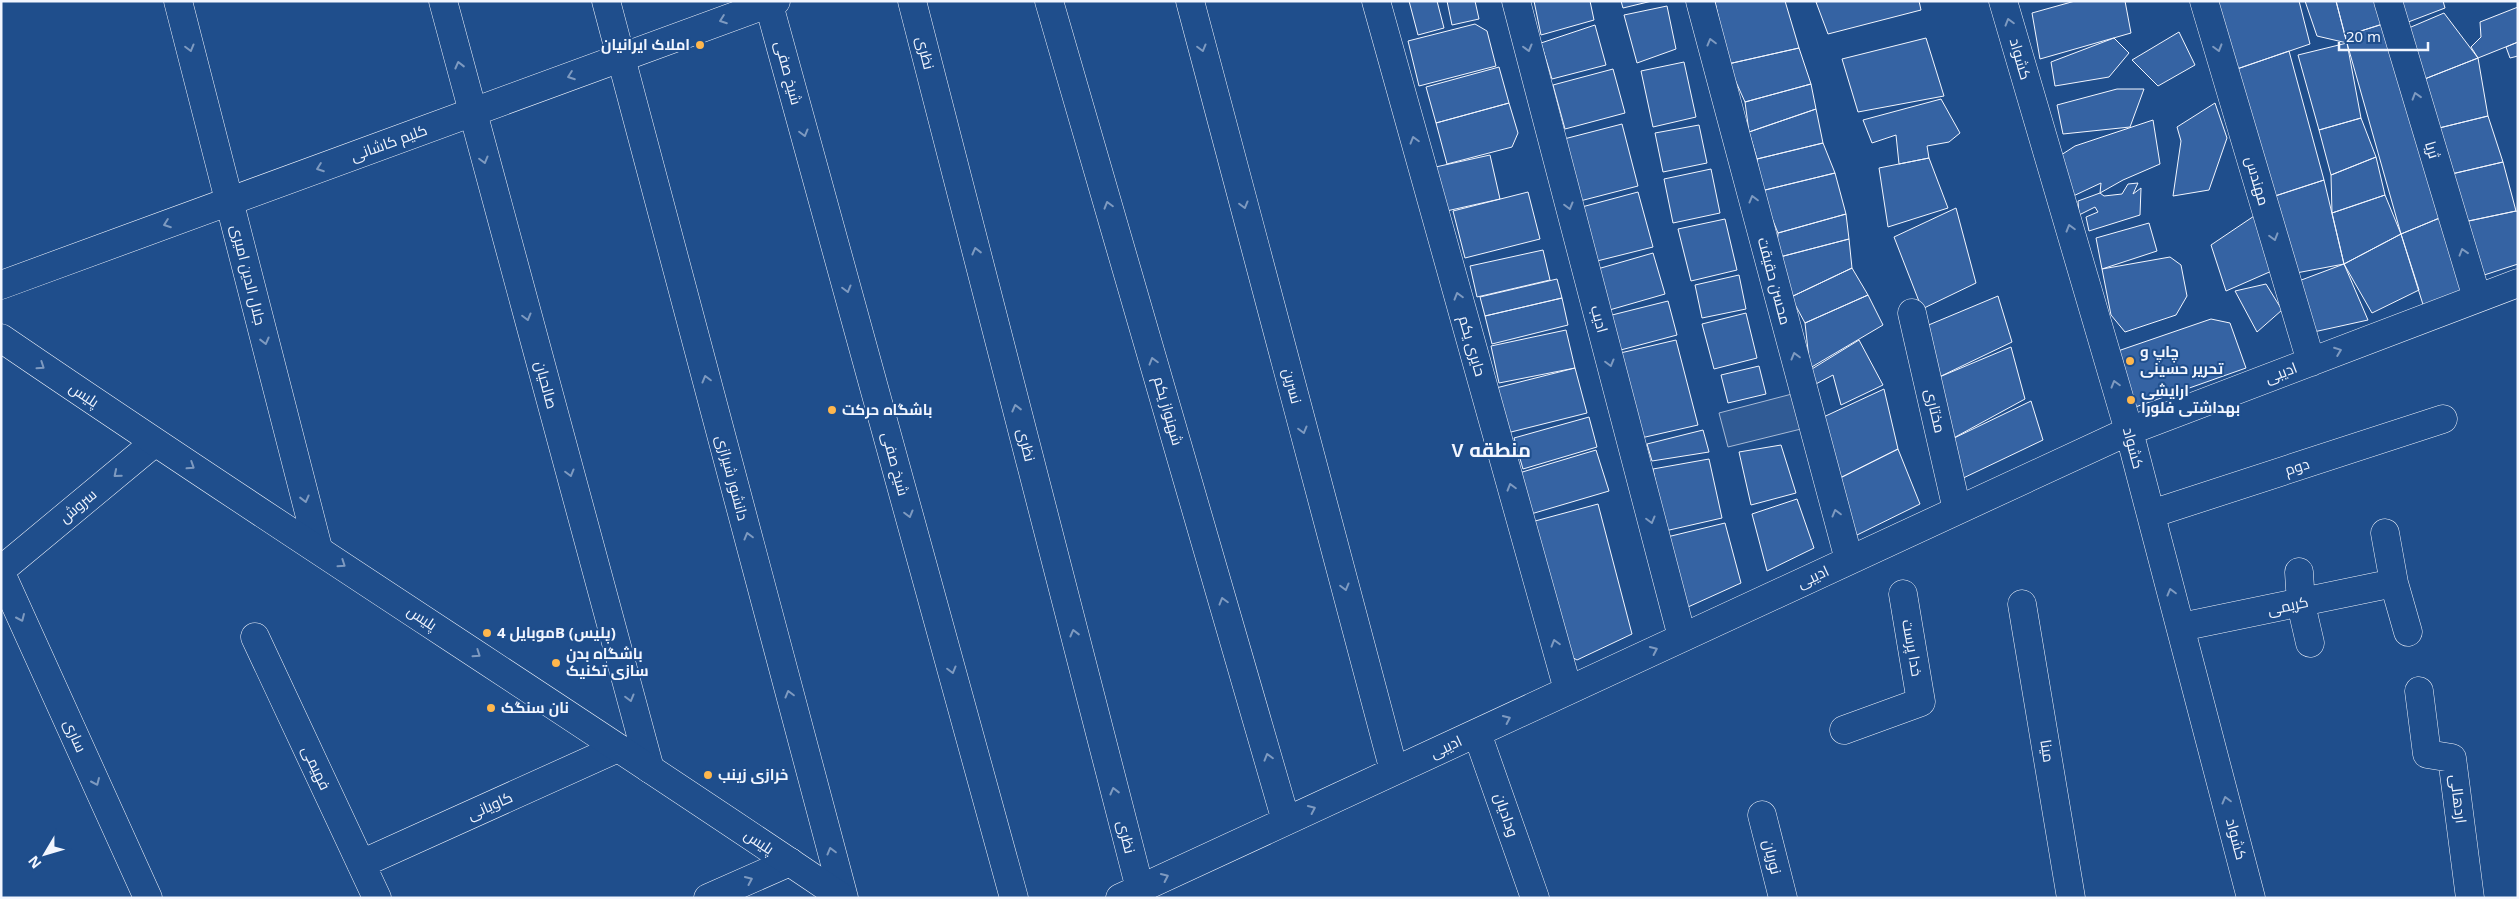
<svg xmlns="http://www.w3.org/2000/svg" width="2519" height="899" viewBox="0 0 2519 899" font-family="'Noto Sans',Cairo,sans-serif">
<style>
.green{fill:#305b95;stroke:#a8bbd7}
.building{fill:#3563a3;stroke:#f2f6ff}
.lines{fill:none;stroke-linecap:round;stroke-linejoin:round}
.minor-casing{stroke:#f2f6ff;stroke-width:29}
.major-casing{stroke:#f2f6ff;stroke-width:29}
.minor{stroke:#1f4e8c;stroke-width:28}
.major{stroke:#1f4e8c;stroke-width:28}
.oneway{stroke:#7e9ac0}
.poi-dot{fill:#ffb74d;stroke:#1f4e8c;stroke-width:2}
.labels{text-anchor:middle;stroke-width:4;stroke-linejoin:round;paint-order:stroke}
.poi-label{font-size:15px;font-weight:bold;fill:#f2f6ff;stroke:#1f4e8c;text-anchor:start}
.street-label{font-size:15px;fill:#f2f6ff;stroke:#1f4e8c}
.district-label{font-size:20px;font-weight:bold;fill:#f2f6ff;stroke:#1f4e8c}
</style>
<rect width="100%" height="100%" fill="#1f4e8c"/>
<path class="green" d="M 1792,394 L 1801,429 L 1728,447 L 1719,413 Z"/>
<path class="building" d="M 1409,1 L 1437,1 L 1444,28 L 1418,35 Z
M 1447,1 L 1475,1 L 1479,19 L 1452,25 Z
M 1534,1 L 1590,1 L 1594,20 L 1541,35 Z
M 1621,1 L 1652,1 L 1623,8 Z
M 1715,1 L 1785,1 L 1799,48 L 1728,64 Z
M 1820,1 L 1919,1 L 1921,10 L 1828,34 L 1816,2 Z
M 2075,1 L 2125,1 L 2131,33 L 2040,59 L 2032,13 Z
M 2215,1 L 2299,1 L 2310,44 L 2234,70 Z
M 2305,1 L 2336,1 L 2347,43 L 2317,36 Z
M 2336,1 L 2379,1 L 2386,23 L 2345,36 Z
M 2395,1 L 2443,1 L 2445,8 L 2403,24 Z
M 1667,6 L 1676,49 L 1637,63 L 1624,15 Z
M 2518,7 L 2518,42 L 2478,58 L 2471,47 L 2481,37 L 2480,22 Z
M 2444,13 L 2478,58 L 2417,82 L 2404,30 Z
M 2386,23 L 2442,217 L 2401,234 L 2345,36 Z
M 1475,24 L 1487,31 L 1496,66 L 1419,86 L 1408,41 Z
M 1595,25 L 1606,65 L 1552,79 L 1541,43 Z
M 2179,32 L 2195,65 L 2158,86 L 2132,60 Z
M 1926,38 L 1944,96 L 1858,112 L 1842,59 Z
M 2114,38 L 2129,53 L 2109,77 L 2055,86 L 2051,62 Z
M 2518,42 L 2518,56 L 2510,58 L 2506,47 Z
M 2347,43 L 2361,118 L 2319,130 L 2298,55 Z
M 1799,48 L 1811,84 L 1745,102 L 1728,64 Z
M 2289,51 L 2324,180 L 2269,198 L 2234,70 Z
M 2478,58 L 2488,116 L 2431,130 L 2417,82 Z
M 1684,62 L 1696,117 L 1653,127 L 1641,71 Z
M 1499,67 L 1509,103 L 1436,123 L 1426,87 Z
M 1613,69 L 1625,113 L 1565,129 L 1553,85 Z
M 1811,84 L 1816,109 L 1749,132 L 1745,102 Z
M 2117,89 L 2144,89 L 2130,127 L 2063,134 L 2057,105 Z
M 1941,99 L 1960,133 L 1949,142 L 1927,146 L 1929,158 L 1899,164 L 1896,135 L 1872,143 L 1863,120 Z
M 1509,103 L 1518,133 L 1512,147 L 1447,164 L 1436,123 Z
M 2215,103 L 2227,138 L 2209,190 L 2173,196 L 2181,141 L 2177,127 Z
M 1816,109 L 1823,143 L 1757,159 L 1749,132 Z
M 2488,116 L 2503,162 L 2443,176 L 2431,130 Z
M 2361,118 L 2376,157 L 2331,175 L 2319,130 Z
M 2153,120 L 2160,164 L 2123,180 L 2100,193 L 2101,183 L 2069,198 L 2058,157 L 2075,146 Z
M 1622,124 L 1638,186 L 1580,201 L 1564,139 Z
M 1699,125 L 1707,163 L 1663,172 L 1655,133 Z
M 1823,143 L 1835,173 L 1761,191 L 1757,159 Z
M 1490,155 L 1500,199 L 1442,212 L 1431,168 Z
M 2376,157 L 2385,195 L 2332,213 L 2331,175 Z
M 1929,158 L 1948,208 L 1888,227 L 1879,168 Z
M 2503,162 L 2516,211 L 2459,223 L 2443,176 Z
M 1711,169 L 1720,213 L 1673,223 L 1664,179 Z
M 1835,173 L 1846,214 L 1778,233 L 1761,191 Z
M 2324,180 L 2344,264 L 2296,273 L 2269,198 Z
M 2138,183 L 2133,194 L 2141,188 L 2140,215 L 2089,231 L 2086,217 L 2098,212 L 2095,207 L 2079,215 L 2078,201 L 2100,193 L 2104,196 L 2122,194 L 2128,184 Z
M 1528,192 L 1540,239 L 1465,258 L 1453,211 Z
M 1638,192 L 1653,247 L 1593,262 L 1578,208 Z
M 2385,195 L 2401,234 L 2344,264 L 2332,213 Z
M 1956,208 L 1976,283 L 1922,309 L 1894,237 Z
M 2516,211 L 2518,212 L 2518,264 L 2475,278 L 2459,223 Z
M 2260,212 L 2274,270 L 2226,291 L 2211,245 Z
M 1846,214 L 1849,239 L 1776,258 L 1778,233 Z
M 2442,217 L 2468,297 L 2425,311 L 2401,234 Z
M 1725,219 L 1737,270 L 1691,281 L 1678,229 Z
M 2149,223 L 2157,251 L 2102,269 L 2096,238 Z
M 2401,234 L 2419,290 L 2372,313 L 2344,264 Z
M 1849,239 L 1852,268 L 1791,297 L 1776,258 Z
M 1543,250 L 1550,280 L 1477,297 L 1470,266 Z
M 1653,253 L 1665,294 L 1606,311 L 1594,270 Z
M 2170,257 L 2181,265 L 2187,296 L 2176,315 L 2125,332 L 2111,315 L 2102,269 Z
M 2344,264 L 2368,320 L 2309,333 L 2296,282 Z
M 1852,268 L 1868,295 L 1805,323 L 1791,297 Z
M 1739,275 L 1746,309 L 1702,318 L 1695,285 Z
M 1557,279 L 1562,298 L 1485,316 L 1480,297 Z
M 2266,284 L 2282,310 L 2257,332 L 2235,291 Z
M 1868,295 L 1883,325 L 1810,368 L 1805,323 Z
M 1998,296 L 2012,342 L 1937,378 L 1919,329 Z
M 1562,298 L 1568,325 L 1492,344 L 1485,316 Z
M 1668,301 L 1677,335 L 1617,351 L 1608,316 Z
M 1746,313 L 1757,358 L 1714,369 L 1702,324 Z
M 2211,319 L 2230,323 L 2246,368 L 2127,410 L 2112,353 Z
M 1566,330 L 1575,368 L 1499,383 L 1491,346 Z
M 1676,340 L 1698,425 L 1641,438 L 1616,354 Z
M 1859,340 L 1883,385 L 1841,405 L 1833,375 L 1812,386 L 1807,372 Z
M 2011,347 L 2025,399 L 1948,441 L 1937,378 Z
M 1759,366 L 1766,394 L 1728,403 L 1721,375 Z
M 1575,368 L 1587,413 L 1507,433 L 1496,388 Z
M 1884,389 L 1898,449 L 1836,480 L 1817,420 Z
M 2031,401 L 2043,440 L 1957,481 L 1948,441 Z
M 1589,417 L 1597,447 L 1523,469 L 1514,438 Z
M 1703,430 L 1709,452 L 1652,461 L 1647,444 Z
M 1781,445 L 1796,493 L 1751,505 L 1739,452 Z
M 1898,449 L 1920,504 L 1855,536 L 1836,480 Z
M 1596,450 L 1609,491 L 1531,514 L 1519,473 Z
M 1709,459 L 1722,518 L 1665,531 L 1653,469 Z
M 1797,499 L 1814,548 L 1767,571 L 1752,514 Z
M 1598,504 L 1632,634 L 1577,660 L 1561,651 L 1524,524 Z
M 1725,523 L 1741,583 L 1688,607 L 1667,537 Z"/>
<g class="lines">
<defs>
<path id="minor" d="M 178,1 L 318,548
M 443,1 L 650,769
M 606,1 L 844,898
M 768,1 L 1014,898
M 912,1 L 1140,889
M 1049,1 L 1286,821
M 1190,1 L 1394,771
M 1376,1 L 1568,690
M 1516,1 L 1682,637
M 1700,1 L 1849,560
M 2003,1 L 2129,431 L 2251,898
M 2204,1 L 2311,362
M 2388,1 L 2477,298
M 1,285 L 776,1
M 1912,313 L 1957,510
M 2151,514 L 2443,419
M 2385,533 L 2394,583 L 2408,632
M 1,570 L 154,443
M 2299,572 L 2301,604 L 2310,643
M 1,573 L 148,898
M 2022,604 L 2071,898
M 2181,627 L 2394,583
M 255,637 L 377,898
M 2419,691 L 2427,754 L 2452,758 L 2470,898
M 1844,730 L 1921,702 L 1903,594
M 1477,733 L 1535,898
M 1762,815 L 1783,898
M 361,864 L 618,748
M 708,898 L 790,862
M 1120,898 L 2129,431 L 2518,283"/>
<path id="major" d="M 1,338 C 279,528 564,709 843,898"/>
</defs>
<use href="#minor" class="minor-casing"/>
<use href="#major" class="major-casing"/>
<use href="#minor" class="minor"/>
<use href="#major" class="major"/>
</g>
<defs><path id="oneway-chevron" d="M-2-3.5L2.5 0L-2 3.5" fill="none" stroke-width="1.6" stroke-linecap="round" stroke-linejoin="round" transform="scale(1.25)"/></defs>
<g class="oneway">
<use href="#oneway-chevron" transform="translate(723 20) rotate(160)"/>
<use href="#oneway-chevron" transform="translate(2009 22) rotate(-106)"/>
<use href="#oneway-chevron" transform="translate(1711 42) rotate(-105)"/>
<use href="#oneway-chevron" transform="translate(190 48) rotate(75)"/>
<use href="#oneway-chevron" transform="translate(1202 48) rotate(75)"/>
<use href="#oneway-chevron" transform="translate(1528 48) rotate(75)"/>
<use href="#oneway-chevron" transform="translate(2218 48) rotate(74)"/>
<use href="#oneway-chevron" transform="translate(459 65) rotate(-104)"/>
<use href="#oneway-chevron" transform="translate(571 76) rotate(160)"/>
<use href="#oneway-chevron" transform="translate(2416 96) rotate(-107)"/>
<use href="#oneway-chevron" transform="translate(804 133) rotate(75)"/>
<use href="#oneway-chevron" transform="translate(1414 140) rotate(-106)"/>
<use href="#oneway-chevron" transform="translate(484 160) rotate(75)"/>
<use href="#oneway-chevron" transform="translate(320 168) rotate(160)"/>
<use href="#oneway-chevron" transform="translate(1753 199) rotate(-105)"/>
<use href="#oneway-chevron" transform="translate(1108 205) rotate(-106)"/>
<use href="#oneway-chevron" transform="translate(1244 205) rotate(75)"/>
<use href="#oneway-chevron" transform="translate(1569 206) rotate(75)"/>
<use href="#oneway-chevron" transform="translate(167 224) rotate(160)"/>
<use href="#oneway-chevron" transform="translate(2070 228) rotate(-106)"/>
<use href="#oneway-chevron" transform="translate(2274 237) rotate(74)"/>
<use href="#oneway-chevron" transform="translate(976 251) rotate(-104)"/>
<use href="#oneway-chevron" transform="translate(2463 252) rotate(-107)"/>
<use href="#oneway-chevron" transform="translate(847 289) rotate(75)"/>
<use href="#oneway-chevron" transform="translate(1458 296) rotate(-106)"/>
<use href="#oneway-chevron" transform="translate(527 317) rotate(75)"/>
<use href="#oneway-chevron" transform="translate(265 341) rotate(76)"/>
<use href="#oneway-chevron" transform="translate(2338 351) rotate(-21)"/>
<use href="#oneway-chevron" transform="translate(1795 356) rotate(-105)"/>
<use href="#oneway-chevron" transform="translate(1153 361) rotate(-106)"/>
<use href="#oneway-chevron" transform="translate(1610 363) rotate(75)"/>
<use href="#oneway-chevron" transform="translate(41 366) rotate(34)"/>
<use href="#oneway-chevron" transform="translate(706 379) rotate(-105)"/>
<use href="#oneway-chevron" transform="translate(2115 384) rotate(-106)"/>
<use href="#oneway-chevron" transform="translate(1016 408) rotate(-104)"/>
<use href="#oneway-chevron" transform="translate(1303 430) rotate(75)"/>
<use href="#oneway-chevron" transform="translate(191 466) rotate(33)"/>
<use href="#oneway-chevron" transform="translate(570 473) rotate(75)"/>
<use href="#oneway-chevron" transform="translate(117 474) rotate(140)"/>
<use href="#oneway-chevron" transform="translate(1511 487) rotate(-106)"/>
<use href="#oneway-chevron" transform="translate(305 499) rotate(76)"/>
<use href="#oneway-chevron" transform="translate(1836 513) rotate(-105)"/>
<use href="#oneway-chevron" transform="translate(909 514) rotate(75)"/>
<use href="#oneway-chevron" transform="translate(1651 520) rotate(75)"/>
<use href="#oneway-chevron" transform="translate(748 536) rotate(-105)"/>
<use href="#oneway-chevron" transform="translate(342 564) rotate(34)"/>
<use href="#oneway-chevron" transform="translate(1345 587) rotate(75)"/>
<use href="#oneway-chevron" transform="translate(2171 592) rotate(-105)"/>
<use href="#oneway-chevron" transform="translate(1223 601) rotate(-106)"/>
<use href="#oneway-chevron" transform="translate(21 618) rotate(66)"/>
<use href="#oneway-chevron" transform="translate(1074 633) rotate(-104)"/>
<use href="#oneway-chevron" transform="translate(1555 643) rotate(-106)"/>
<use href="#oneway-chevron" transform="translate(1654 650) rotate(-25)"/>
<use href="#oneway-chevron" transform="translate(477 654) rotate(34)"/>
<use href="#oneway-chevron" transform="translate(952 670) rotate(75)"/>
<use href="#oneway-chevron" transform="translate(789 694) rotate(-105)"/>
<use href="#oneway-chevron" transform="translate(630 698) rotate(75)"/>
<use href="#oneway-chevron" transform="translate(1507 719) rotate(-25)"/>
<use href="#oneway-chevron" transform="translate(1268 757) rotate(-106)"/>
<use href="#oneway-chevron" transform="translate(96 782) rotate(66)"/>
<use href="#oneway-chevron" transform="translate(1114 791) rotate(-104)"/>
<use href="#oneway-chevron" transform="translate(2226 800) rotate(-105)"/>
<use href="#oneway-chevron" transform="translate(1312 809) rotate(-25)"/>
<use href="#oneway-chevron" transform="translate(831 851) rotate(-105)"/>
<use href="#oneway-chevron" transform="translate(1165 877) rotate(-25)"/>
<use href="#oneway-chevron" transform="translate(749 880) rotate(-24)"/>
</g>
<g class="poi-dot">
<circle cx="700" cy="45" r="5"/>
<circle cx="2130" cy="361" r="5"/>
<circle cx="2131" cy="400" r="5"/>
<circle cx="832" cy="410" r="5"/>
<circle cx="487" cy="633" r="5"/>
<circle cx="556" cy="663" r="5"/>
<circle cx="491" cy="708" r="5"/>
<circle cx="708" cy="775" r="5"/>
</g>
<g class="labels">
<g class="poi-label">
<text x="690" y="50" text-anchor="end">املاک ایرانیان</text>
<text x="2140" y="357">چاپ و<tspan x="2140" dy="17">تحریر حسینی</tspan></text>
<text x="2141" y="396">ارایشی<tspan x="2141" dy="17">بهداشتی فلورا</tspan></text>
<text x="842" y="415">باشگاه حرکت</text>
<text x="497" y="638">موبایل 4B (پلیس)</text>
<text x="566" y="659">باشگاه بدن<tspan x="566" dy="17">سازی تکنیک</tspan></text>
<text x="501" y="713">نان سنگک</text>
<text x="718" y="780">خرازی زینب</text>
</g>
<g class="street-label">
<text transform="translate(925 53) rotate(76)" y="5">نظری</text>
<text transform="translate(2020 59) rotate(74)" y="5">کشواد</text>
<text transform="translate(788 73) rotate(75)" y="5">شیخ صفی</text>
<text transform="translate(389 143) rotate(-20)" y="5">کلیم کاشانی</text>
<text transform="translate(2432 150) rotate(73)" y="5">ثریا</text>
<text transform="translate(2257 181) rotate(74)" y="5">مهندس</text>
<text transform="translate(248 275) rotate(76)" y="5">جلال الدین امیری</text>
<text transform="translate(1774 281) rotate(75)" y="5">محسن حقیقت</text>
<text transform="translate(1599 319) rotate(75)" y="5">ادیب</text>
<text transform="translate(1472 346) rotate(74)" y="5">حایری یکم</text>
<text transform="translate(2281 373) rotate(-21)" y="5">ادیبی</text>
<text transform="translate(546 385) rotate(75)" y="5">صالحیان</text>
<text transform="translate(1292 386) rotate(75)" y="5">نسرین</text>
<text transform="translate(84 395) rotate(34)" y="5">پلیس</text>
<text transform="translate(1168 411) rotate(74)" y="5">شهنواز یکم</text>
<text transform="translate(1935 411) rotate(77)" y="5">مختاری</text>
<text transform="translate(1026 445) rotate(76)" y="5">نظری</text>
<text transform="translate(2133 448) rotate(75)" y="5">کشواد</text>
<text transform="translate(895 464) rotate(75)" y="5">شیخ صفی</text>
<text transform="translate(2297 467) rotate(-18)" y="5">دوم</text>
<text transform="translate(732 478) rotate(75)" y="5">دانشور شیرازی</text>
<text transform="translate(78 506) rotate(-40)" y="5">سروش</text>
<text transform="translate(1813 577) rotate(-25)" y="5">ادیبی</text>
<text transform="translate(2288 606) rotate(-12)" y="5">کریمی</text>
<text transform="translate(422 618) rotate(34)" y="5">پلیس</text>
<text transform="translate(1912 648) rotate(80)" y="5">خدا پرست</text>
<text transform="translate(75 736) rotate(66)" y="5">ساری</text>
<text transform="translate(1446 747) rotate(-25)" y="5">ادیبی</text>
<text transform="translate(2047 751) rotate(81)" y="5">مینا</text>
<text transform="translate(316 768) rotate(65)" y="5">فهیمی</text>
<text transform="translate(2458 799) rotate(83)" y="5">اردهالی</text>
<text transform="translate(490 806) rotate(-24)" y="5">کاویانی</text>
<text transform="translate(1506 815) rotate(71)" y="5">ودادیان</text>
<text transform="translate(1126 837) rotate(76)" y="5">نظری</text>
<text transform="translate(2236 839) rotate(75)" y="5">کشواد</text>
<text transform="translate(759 842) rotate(34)" y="5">پلیس</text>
<text transform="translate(1772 857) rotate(76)" y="5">نوریان</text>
</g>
<g class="district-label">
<text x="1491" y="457">منطقه ۷</text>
</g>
</g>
<rect width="2519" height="899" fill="none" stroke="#f2f6ff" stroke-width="5"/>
<g transform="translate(45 854) rotate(232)" stroke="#1f4e8c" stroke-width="4" paint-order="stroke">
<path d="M0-4L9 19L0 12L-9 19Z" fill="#f2f6ff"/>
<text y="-8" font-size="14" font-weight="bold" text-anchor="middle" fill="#f2f6ff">N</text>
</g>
<path d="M2339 42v8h89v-8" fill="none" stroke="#f2f6ff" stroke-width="2.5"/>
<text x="2346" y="42" font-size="15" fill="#f2f6ff" stroke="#1f4e8c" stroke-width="4" paint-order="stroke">20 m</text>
</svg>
